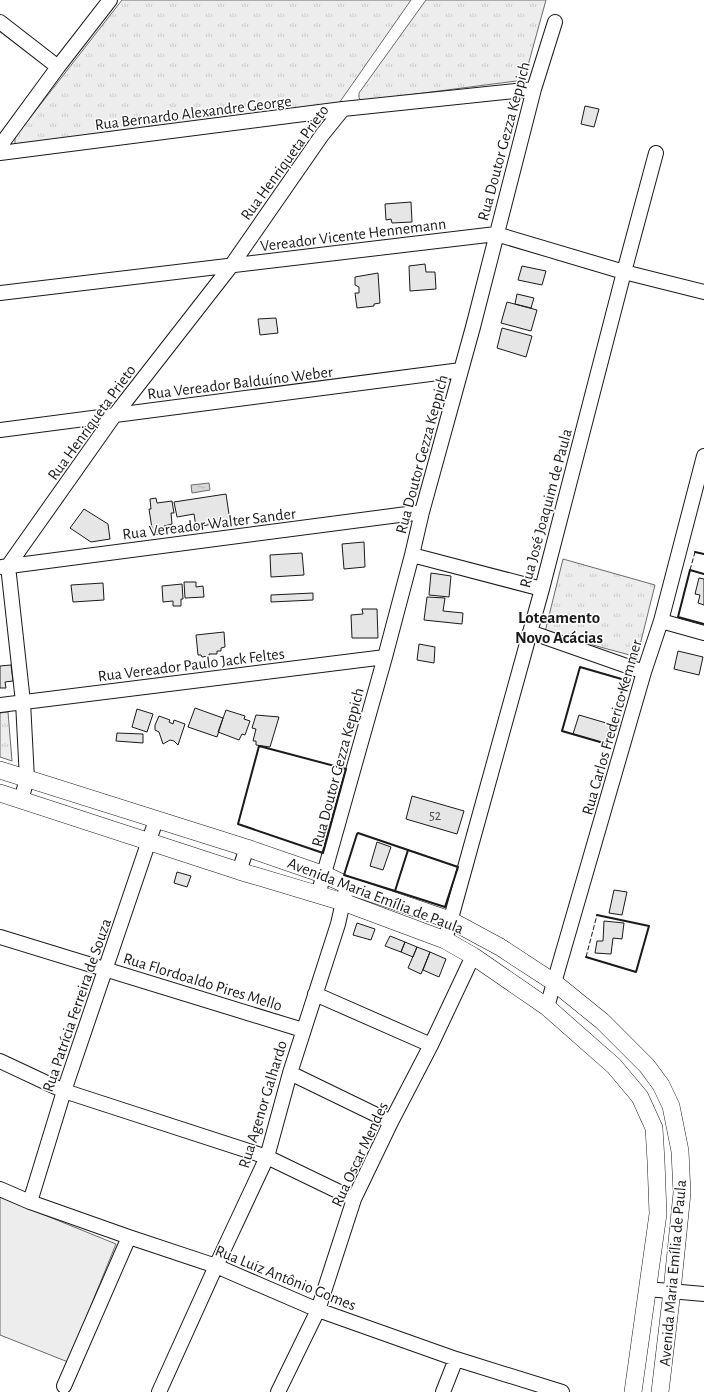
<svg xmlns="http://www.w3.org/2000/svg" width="704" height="1392" viewBox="0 0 704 1392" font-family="'Alegreya Sans',sans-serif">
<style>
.grass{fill:#ededed;stroke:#6a6a6a}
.park{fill:url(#park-tufts);stroke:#6a6a6a}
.water{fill:url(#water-ripples);stroke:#6a6a6a}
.building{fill:#e6e6e6;stroke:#1a1a1a}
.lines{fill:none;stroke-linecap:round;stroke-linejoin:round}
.minor-casing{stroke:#1a1a1a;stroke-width:16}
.major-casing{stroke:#1a1a1a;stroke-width:18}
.minor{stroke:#fff;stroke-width:14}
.major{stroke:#fff;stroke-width:17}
.fence{stroke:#1a1a1a;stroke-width:1;stroke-dasharray:5 2;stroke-linecap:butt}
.wall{stroke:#1a1a1a;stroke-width:2}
.labels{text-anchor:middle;stroke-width:3;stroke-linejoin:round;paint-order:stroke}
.number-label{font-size:14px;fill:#4d4d4d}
.street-label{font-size:16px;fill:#1a1a1a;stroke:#fff}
.neighbourhood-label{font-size:17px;font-weight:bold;fill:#1a1a1a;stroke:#fff}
</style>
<defs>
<pattern id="park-tufts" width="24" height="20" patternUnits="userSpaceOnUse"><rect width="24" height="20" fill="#ededed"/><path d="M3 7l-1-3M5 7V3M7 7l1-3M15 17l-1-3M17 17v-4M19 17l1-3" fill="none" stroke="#cbcbcb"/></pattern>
<pattern id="water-ripples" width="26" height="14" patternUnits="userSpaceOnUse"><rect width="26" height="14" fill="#d7d7d7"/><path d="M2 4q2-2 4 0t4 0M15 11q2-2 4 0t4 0" fill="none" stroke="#b8b8b8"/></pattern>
</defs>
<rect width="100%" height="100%" fill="#fff"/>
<path class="grass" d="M 0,1197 L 116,1244 L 68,1362 L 0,1335 Z"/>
<path class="park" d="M 122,0 L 411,0 L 337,106 L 15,144 L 15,137 Z
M 426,0 L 546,0 L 524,80 L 362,101 L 359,98 L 359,93 Z
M 563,559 L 655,585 L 637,657 L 545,632 Z
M 8,712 L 12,761 L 0,757 L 0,713 Z"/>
<path class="water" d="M 209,483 L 210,490 L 192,493 L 191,485 Z"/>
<path class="building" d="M 585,106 L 599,109 L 594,127 L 581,124 Z
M 411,202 L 412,222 L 392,223 L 391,219 L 386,220 L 385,204 Z
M 425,264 L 426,272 L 435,272 L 436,289 L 410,291 L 409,266 Z
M 522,266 L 546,271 L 542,285 L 518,280 Z
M 378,273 L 380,303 L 374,304 L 374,306 L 357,308 L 355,293 L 359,293 L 359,287 L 355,285 L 355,277 Z
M 517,294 L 534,298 L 531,308 L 515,304 Z
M 507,302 L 537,310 L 531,331 L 501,323 Z
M 276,318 L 278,333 L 260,335 L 258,319 Z
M 502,328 L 532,336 L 526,357 L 497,348 Z
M 226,494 L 230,521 L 196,527 L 194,514 L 177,517 L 174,502 Z
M 156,498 L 157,503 L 172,501 L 174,513 L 171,513 L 172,524 L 164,526 L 165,533 L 153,535 L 149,509 L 151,509 L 150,499 Z
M 84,509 L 108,524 L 110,539 L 91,542 L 70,528 Z
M 364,542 L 365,567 L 344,569 L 342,544 Z
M 302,553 L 304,575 L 271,577 L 270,555 Z
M 431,573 L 451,576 L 449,597 L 429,595 Z
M 699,578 L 704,579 L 704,605 L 698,603 L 700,595 L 695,594 Z
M 184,582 L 196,582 L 196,587 L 203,586 L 204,597 L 185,598 Z
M 103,583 L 104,600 L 73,602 L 71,585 Z
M 182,584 L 183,599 L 181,599 L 181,606 L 173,606 L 173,601 L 163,602 L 162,586 Z
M 313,593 L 313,600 L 271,602 L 271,595 Z
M 427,597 L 445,598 L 443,611 L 463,613 L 462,624 L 424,620 Z
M 362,609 L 377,609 L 378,638 L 352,638 L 351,615 L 363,614 Z
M 224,632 L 225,647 L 221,648 L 221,651 L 217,651 L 217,654 L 209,654 L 209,656 L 202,657 L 201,655 L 198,655 L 196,635 Z
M 419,644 L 435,647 L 434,663 L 417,660 Z
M 678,651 L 703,657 L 699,675 L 674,669 Z
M 11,665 L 13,681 L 5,682 L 6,688 L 0,688 L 0,666 Z
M 195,708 L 223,718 L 217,737 L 188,727 Z
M 137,709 L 153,714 L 147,732 L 132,727 Z
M 226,710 L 245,716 L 244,719 L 250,721 L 245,735 L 242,734 L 239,740 L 218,732 Z
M 256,715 L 279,717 L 270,747 L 256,745 L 256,741 L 253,741 L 256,729 L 252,728 Z
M 579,715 L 613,725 L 607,744 L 573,734 Z
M 159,716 L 170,720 L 169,722 L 173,724 L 174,720 L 185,724 L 178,745 L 174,741 L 170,740 L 163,744 L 159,732 L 155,730 L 155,725 Z
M 117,733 L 143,734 L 143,743 L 116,741 Z
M 412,796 L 464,811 L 457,834 L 406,819 Z
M 377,842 L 391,847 L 383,870 L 370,866 Z
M 177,872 L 191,876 L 187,887 L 174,883 Z
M 614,890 L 627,892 L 622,915 L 609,913 Z
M 604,921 L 624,923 L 622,939 L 613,938 L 611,954 L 595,953 L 597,941 L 603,941 Z
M 357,923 L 375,929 L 371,940 L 353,935 Z
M 390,936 L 405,942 L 401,952 L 385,946 Z
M 405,942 L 417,947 L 413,957 L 401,952 Z
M 417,947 L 430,952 L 421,974 L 408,968 Z
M 430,952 L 446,959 L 439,977 L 423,970 Z"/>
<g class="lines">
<defs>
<path id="minor" d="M 0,22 L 58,67
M 0,146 L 58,67 L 110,0
M 0,153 L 343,109 L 534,89
M 0,293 L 496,234 L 624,272 L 704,292
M 0,430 L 461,370
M 412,555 L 542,589
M 2,567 L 422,512
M 661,621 L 704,633
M 530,632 L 644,672
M 0,705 L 385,657
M 21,800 L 27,779 L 23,702 L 8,566 L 114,416 L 231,266 L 322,135 L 343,109
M 239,871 L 247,848
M 318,895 L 385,657 L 412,555 L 422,512 L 473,327 L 534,89 L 555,22
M 0,937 L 303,1030
M 445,940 L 542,589 L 624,272 L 656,153
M 315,994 L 431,1045
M 547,1007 L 644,672 L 661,621 L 704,456
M 0,1061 L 64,1091 L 267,1157 L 354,1199
M 290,1073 L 391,1122
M 0,1189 L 30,1202 L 129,1237 L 216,1266 L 318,1310 L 456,1359 L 562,1392
M 30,1202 L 64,1091 L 156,820
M 647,1289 L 704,1294
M 64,1386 L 129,1237
M 159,1392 L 216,1266 L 267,1157 L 290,1073 L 338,924 L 345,893
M 278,1392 L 318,1310 L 354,1199 L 391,1122 L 431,1045 L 473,956
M 443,1392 L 456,1359"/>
<path id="major" d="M 0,770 L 247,848 L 325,875 L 347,885 L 450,920 L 500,947 L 555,983 L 602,1021 L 647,1066 L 661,1085 L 671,1106 L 680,1151 L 682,1193 L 672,1291 L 660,1392
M 0,793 L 239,871 L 343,902 L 445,940 L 473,956 L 547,1007 L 614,1066 L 640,1097 L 654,1128 L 656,1161 L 658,1214 L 633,1392"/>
</defs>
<use href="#minor" class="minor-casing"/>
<use href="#major" class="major-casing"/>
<use href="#minor" class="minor"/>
<use href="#major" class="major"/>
<path class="fence" d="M 690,570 L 695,552
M 586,957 L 597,915"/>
<path class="wall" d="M 695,552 L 704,554
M 704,574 L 690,570 L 678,617 L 704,624
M 580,667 L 625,680 L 607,744 L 562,731 Z
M 259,746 L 346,769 L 323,853 L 238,824 Z
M 358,833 L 408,850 L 395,891 L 344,875 L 357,834 Z
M 408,850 L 458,867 L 445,907 L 395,891 Z
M 586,957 L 636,972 L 649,926 L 597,915"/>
</g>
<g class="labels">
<g class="number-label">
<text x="435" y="820">52</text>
</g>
<g class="street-label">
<text transform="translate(193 112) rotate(-7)" y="6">Rua Bernardo Alexandre George</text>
<text transform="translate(503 141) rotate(-75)" y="6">Rua Doutor Gezza Keppich</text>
<text transform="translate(284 162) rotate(-54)" y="6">Rua Henriqueta Prieto</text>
<text transform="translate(353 234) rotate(-7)" y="6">Vereador Vicente Hennemann</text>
<text transform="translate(240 382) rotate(-7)" y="6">Rua Vereador Balduíno Weber</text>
<text transform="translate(91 422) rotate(-54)" y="6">Rua Henriqueta Prieto</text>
<text transform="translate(421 454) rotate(-75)" y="6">Rua Doutor Gezza Keppich</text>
<text transform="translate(545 508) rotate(-75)" y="6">Rua José Joaquim de Paula</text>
<text transform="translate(209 523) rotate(-7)" y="6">Rua Vereador Walter Sander</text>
<text transform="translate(191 664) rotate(-7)" y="6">Rua Vereador Paulo Jack Feltes</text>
<text transform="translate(611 727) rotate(-74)" y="6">Rua Carlos Frederico Kemmer</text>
<text transform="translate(337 767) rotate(-75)" y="6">Rua Doutor Gezza Keppich</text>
<text transform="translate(376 895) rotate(21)" y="6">Avenida Maria Emília de Paula</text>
<text transform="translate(203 981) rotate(17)" y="6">Rua Flordoaldo Pires Mello</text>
<text transform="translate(76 1005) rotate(-71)" y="6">Rua Patrícia Ferreira de Souza</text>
<text transform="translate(262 1104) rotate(-73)" y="6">Rua Agenor Galhardo</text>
<text transform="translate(359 1154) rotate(-65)" y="6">Rua Oscar Mendes</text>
<text transform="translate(672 1273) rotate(-85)" y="6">Avenida Maria Emília de Paula</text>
<text transform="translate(286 1277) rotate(22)" y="6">Rua Luiz Antônio Gomes</text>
</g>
<g class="neighbourhood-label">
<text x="559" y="623">Loteamento<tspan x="559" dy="20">Novo Acácias</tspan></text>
</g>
</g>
</svg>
